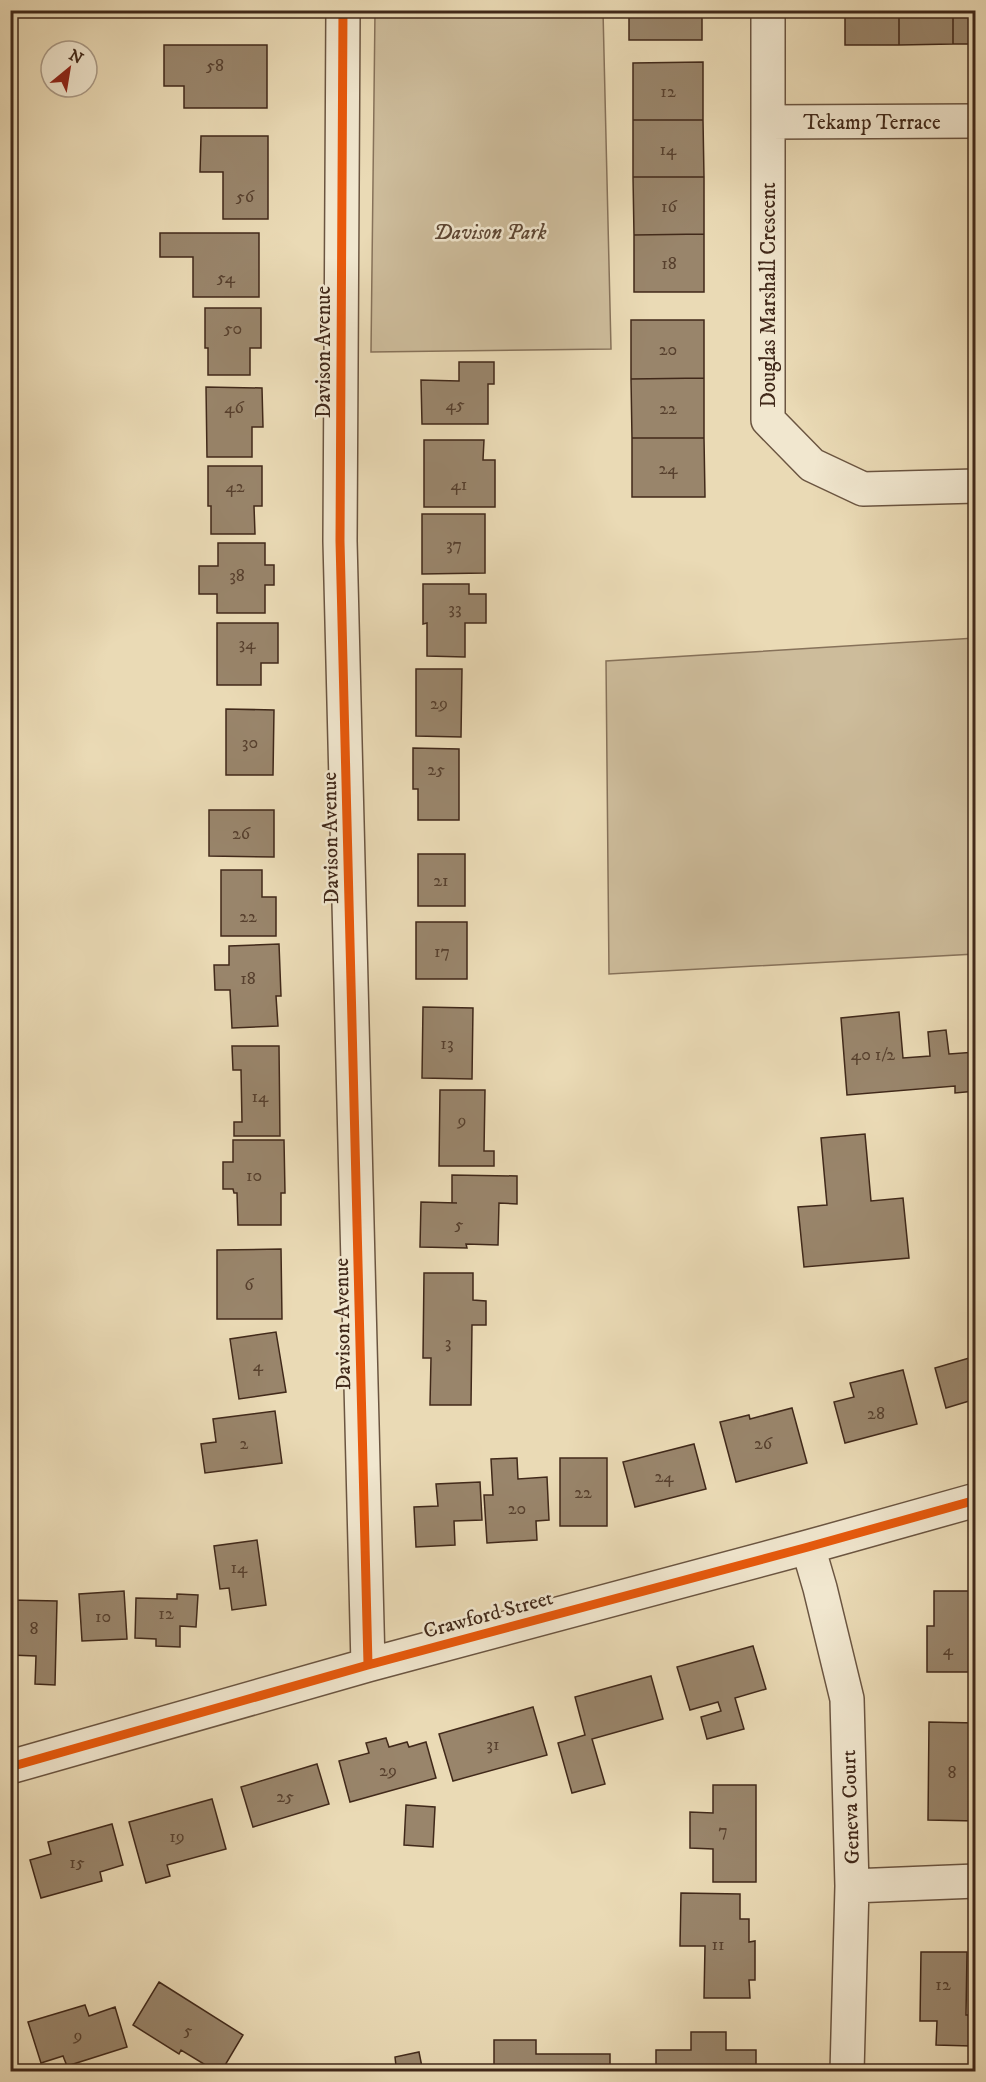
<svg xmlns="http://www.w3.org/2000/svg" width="986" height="2082" viewBox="0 0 986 2082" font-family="'IM FELL DW Pica',serif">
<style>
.green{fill:#cdbc9b;stroke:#87725a;stroke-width:1.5}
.building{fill:#99856b;stroke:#41291a;stroke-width:1.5}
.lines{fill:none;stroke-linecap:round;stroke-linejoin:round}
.minor-casing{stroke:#6b5541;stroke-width:36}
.minor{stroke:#f1e7cf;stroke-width:33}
.cycleway-casing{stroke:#f1e7cf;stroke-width:13}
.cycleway{stroke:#e8590c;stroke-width:9}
.labels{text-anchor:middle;stroke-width:5;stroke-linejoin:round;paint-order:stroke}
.number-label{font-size:18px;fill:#57402e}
.street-label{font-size:21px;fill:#41291a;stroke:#f1e7cf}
.park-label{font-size:21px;font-style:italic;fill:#5d4634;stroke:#f1e7cf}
</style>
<rect width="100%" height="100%" fill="#eadab5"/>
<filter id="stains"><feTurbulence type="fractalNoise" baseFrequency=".00333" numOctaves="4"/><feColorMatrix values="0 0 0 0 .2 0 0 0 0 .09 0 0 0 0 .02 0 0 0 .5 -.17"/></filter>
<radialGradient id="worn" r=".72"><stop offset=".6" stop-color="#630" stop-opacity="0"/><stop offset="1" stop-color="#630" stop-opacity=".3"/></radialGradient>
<path class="green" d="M 375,11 L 603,11 L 611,349 L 371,352 Z
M 975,638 L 975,954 L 609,974 L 606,661 Z"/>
<path class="building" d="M 629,10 L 702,10 L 702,40 L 629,40 Z
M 845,10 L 899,10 L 899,45 L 845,45 Z
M 899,10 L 953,10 L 953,44 L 899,45 Z
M 953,10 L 976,10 L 976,44 L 953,44 Z
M 164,45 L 267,45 L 267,108 L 184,108 L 184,86 L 164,86 Z
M 703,62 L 703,120 L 633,120 L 633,63 Z
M 633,120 L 703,120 L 704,177 L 633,177 Z
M 201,136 L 268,136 L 268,219 L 223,219 L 223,172 L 200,172 Z
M 633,177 L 704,177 L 704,234 L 634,235 Z
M 160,233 L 259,233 L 259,297 L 193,297 L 193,257 L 160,257 Z
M 704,234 L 704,292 L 634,292 L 634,235 Z
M 205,308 L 261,308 L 261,348 L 250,348 L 250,375 L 208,375 L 208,348 L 205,348 Z
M 631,320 L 704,320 L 704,378 L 631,379 Z
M 459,362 L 494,362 L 494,384 L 488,384 L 488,424 L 422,424 L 421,380 L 459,381 Z
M 704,378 L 704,438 L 632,438 L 631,379 Z
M 206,387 L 262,388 L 263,427 L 252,427 L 252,457 L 207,457 Z
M 632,438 L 704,438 L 705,497 L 632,497 Z
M 424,440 L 484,440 L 483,460 L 495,460 L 495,507 L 424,507 Z
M 208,466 L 262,466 L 262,506 L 254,506 L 255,534 L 211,534 L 211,506 L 208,506 Z
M 422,514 L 485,514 L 485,573 L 422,574 Z
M 218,543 L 265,543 L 265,565 L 274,565 L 274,585 L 265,585 L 265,613 L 217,613 L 217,594 L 199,594 L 199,566 L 218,566 Z
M 423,584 L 469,584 L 469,594 L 486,594 L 486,623 L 465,623 L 465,657 L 427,656 L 427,623 L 423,624 Z
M 217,623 L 278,623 L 278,663 L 261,663 L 261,685 L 217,685 Z
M 416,669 L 462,669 L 461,737 L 416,736 Z
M 226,709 L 274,710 L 273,775 L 226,775 Z
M 413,748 L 459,749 L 459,820 L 418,820 L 418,789 L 413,789 Z
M 209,810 L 274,810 L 274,857 L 209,856 Z
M 418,854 L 465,854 L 465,906 L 418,906 Z
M 221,870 L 262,870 L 262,897 L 276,897 L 276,936 L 221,936 Z
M 416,922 L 467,922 L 467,979 L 416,979 Z
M 279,944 L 281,996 L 276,996 L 278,1026 L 232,1028 L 230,990 L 215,990 L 214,965 L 229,965 L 229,946 Z
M 423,1007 L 473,1008 L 472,1079 L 422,1078 Z
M 899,1012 L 903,1058 L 930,1056 L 928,1032 L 946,1030 L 949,1054 L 976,1052 L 976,1091 L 955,1093 L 955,1086 L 847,1095 L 841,1018 Z
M 232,1046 L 279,1046 L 280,1136 L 234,1136 L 234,1122 L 242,1122 L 241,1070 L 233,1070 Z
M 440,1090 L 485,1090 L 484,1151 L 494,1151 L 494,1166 L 439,1166 Z
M 865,1134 L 871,1201 L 903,1198 L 909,1258 L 804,1267 L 798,1207 L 827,1205 L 821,1138 Z
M 233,1140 L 284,1140 L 285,1193 L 281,1193 L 281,1225 L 238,1225 L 237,1193 L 234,1193 L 233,1189 L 223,1189 L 223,1162 L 233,1162 Z
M 452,1175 L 517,1176 L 517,1204 L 499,1203 L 498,1245 L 466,1244 L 467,1248 L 420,1247 L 421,1202 L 457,1203 L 452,1203 Z
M 281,1249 L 282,1319 L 217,1319 L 217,1250 Z
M 424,1273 L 473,1273 L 473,1300 L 486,1301 L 486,1325 L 472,1325 L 471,1405 L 430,1405 L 431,1358 L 423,1358 Z
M 276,1332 L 286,1392 L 239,1399 L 230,1339 Z
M 976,1356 L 976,1399 L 946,1408 L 935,1368 Z
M 903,1370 L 917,1424 L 845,1443 L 834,1402 L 854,1397 L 850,1383 Z
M 792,1408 L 807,1463 L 736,1482 L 720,1422 L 749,1415 L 750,1419 Z
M 275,1411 L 282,1463 L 205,1473 L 201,1444 L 216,1442 L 213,1419 Z
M 694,1444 L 706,1489 L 635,1507 L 623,1462 Z
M 517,1458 L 518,1479 L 547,1477 L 549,1520 L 536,1521 L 537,1540 L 487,1543 L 484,1495 L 493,1495 L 491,1459 Z
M 560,1458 L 607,1458 L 607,1526 L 560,1526 Z
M 480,1482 L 482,1520 L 454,1521 L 455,1545 L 416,1547 L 414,1507 L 438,1506 L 436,1484 Z
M 257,1540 L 266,1605 L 232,1610 L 229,1588 L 220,1589 L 214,1546 Z
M 124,1591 L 127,1639 L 82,1641 L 79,1594 Z
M 934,1591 L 970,1591 L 969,1672 L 927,1672 L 927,1626 L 934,1626 Z
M 177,1594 L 198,1595 L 196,1627 L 180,1626 L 180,1647 L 156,1646 L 156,1639 L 135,1638 L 136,1598 L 177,1599 Z
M 10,1600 L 57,1601 L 55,1685 L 35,1684 L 36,1656 L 10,1655 Z
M 753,1646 L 766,1689 L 735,1698 L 744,1729 L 707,1739 L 701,1717 L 721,1711 L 718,1702 L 690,1710 L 677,1667 Z
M 651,1676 L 663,1719 L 592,1739 L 605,1784 L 572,1793 L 558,1743 L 585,1735 L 575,1697 Z
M 533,1707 L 547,1755 L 453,1781 L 439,1734 Z
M 929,1722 L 976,1723 L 976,1821 L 928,1820 Z
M 386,1738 L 389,1747 L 407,1742 L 409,1747 L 426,1742 L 436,1778 L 350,1802 L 339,1761 L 369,1753 L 366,1743 Z
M 317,1764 L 329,1804 L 253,1827 L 241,1787 Z
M 713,1785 L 756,1785 L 756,1882 L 713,1882 L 713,1849 L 690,1848 L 690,1812 L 713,1813 Z
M 212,1799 L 226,1849 L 167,1865 L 170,1876 L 146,1883 L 129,1822 Z
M 406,1805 L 435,1807 L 433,1847 L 404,1845 Z
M 112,1824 L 123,1865 L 100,1872 L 102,1881 L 41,1898 L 30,1860 L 51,1854 L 48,1842 Z
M 681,1893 L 740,1894 L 740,1919 L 749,1919 L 749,1942 L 755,1941 L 755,1980 L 749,1980 L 750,1998 L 704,1998 L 705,1946 L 680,1946 Z
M 921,1952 L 967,1952 L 966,2015 L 972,2015 L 971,2046 L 936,2045 L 937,2021 L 920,2021 Z
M 159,1982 L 243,2035 L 221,2072 L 217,2072 L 181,2050 L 179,2054 L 133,2025 Z
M 85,2005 L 89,2016 L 115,2007 L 127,2047 L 67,2066 L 63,2056 L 41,2063 L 28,2022 Z
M 691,2032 L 726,2032 L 726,2050 L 756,2050 L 756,2072 L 656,2072 L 656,2050 L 691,2050 Z
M 494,2040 L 536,2040 L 536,2054 L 610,2054 L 610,2072 L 494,2072 Z
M 419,2052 L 423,2072 L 360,2072 L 390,2065 L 390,2067 L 396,2066 L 395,2057 Z"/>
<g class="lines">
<defs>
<path id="minor" d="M 343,10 L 340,541 L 368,1665
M 768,10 L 768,420 L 812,465 L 863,489 L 976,486
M 769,122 L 976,121
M 808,1547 L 820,1588 L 847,1699 L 852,1886 L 847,2072
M 10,1767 L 368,1665 L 808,1547 L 976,1500
M 852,1886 L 976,1881"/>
</defs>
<use href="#minor" class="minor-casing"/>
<use href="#minor" class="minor"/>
<defs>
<path id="cycleway" d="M 343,10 L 340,541 L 368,1665
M 10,1767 L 368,1665 L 808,1547 L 976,1500"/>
</defs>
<use href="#cycleway" class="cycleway-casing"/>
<use href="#cycleway" class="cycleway"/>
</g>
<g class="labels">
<g class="number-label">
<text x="215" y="71">58</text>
<text x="668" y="97">12</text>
<text x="668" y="155">14</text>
<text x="245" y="202">56</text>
<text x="669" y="212">16</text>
<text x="669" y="269">18</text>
<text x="226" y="283">54</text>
<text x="233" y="334">50</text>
<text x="668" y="355">20</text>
<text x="455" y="410">45</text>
<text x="234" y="413">46</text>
<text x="668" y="414">22</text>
<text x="668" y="474">24</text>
<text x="459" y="490">41</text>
<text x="235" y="492">42</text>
<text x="454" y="550">37</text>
<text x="237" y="581">38</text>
<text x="455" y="614">33</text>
<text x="247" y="649">34</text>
<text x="439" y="709">29</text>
<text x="250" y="748">30</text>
<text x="436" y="775">25</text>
<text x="241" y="839">26</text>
<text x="441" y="886">21</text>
<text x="248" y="922">22</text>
<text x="442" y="957">17</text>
<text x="248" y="984">18</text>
<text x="447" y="1049">13</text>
<text x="873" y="1060">40 1/2</text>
<text x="260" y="1102">14</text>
<text x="462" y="1126">9</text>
<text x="254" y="1181">10</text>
<text x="459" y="1230">5</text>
<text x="249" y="1290">6</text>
<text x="448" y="1348">3</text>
<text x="258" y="1371">4</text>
<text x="876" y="1419">28</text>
<text x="244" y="1449">2</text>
<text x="763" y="1449">26</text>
<text x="664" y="1482">24</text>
<text x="583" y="1498">22</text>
<text x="517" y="1514">20</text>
<text x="239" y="1573">14</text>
<text x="166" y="1619">12</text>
<text x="103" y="1622">10</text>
<text x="34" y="1634">8</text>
<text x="948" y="1655">4</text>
<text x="493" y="1750">31</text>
<text x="388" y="1776">29</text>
<text x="952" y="1778">8</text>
<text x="285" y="1802">25</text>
<text x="723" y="1836">7</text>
<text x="177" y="1842">19</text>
<text x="77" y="1868">15</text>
<text x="718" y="1950">11</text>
<text x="943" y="1990">12</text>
<text x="188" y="2036">5</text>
<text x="78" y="2041">9</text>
</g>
<g class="street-label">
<text x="872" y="129">Tekamp Terrace</text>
<text transform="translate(768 295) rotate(-90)" y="7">Douglas Marshall Crescent</text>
<text transform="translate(323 352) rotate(-90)" y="7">Davison Avenue</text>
<text transform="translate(330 838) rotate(-91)" y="7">Davison Avenue</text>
<text transform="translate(342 1324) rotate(-91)" y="7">Davison Avenue</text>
<text transform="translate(488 1614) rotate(-15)" y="7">Crawford Street</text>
<text transform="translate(850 1807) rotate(-92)" y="7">Geneva Court</text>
</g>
<g class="park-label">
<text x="490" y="239">Davison Park</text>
</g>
</g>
<rect width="986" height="2082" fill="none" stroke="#eadab5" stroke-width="36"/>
<rect x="12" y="12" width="962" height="2058" fill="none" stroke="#41291a" stroke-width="3"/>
<rect x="18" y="18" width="950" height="2046" fill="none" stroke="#41291a" stroke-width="1.5"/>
<g transform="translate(69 69) rotate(30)"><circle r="28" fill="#f1e7cf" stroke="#ab9b87" stroke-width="1.5"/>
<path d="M0-4.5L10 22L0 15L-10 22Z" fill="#8f2418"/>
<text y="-9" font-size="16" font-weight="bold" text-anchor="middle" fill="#41291a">N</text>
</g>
<rect width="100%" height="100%" filter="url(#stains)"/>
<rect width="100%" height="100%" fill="url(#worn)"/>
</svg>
